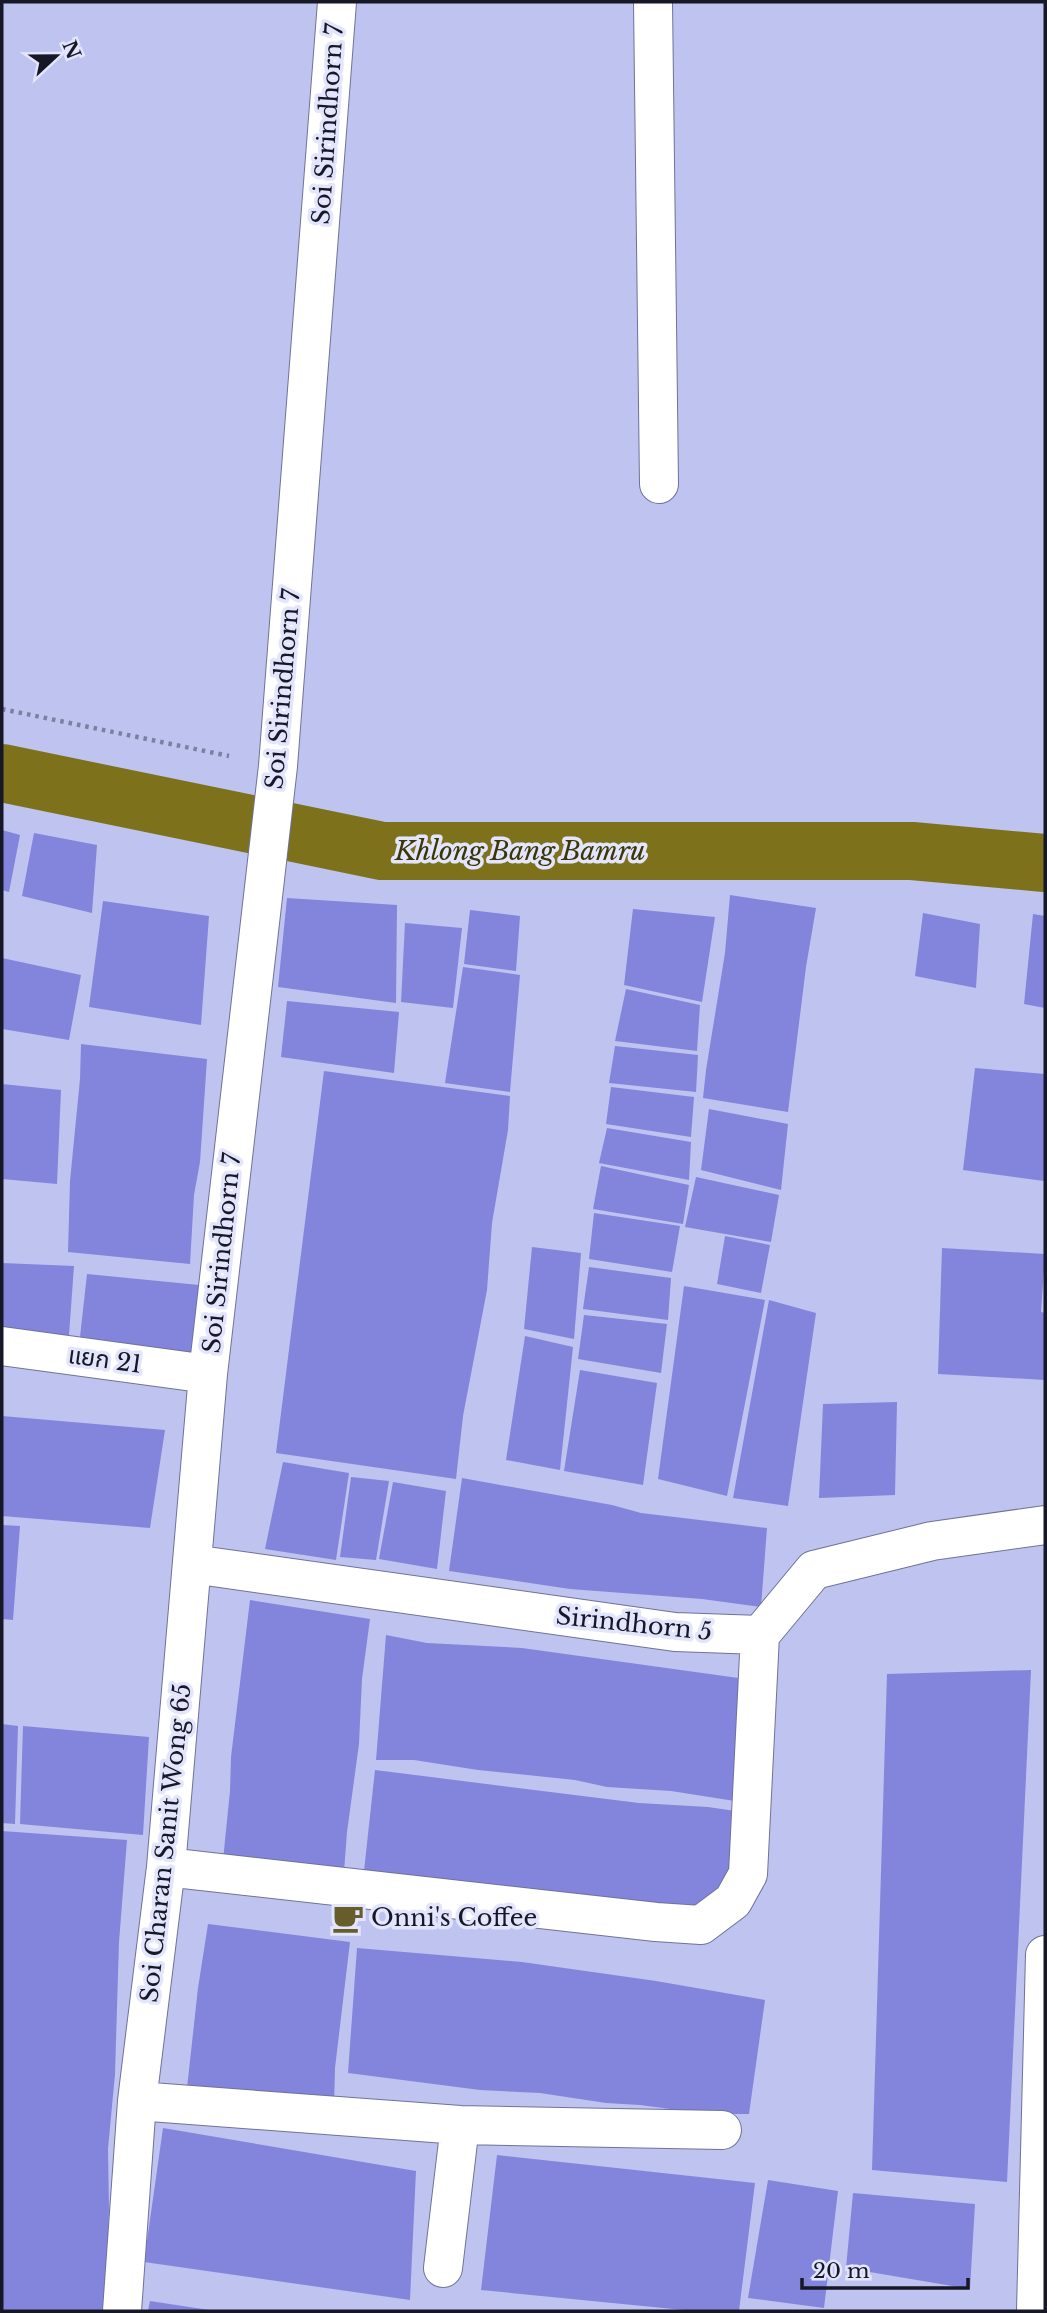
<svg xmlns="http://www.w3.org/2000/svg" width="1047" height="2313" viewBox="0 0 1047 2313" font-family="'Libre Baskerville','Noto Sans Thai',serif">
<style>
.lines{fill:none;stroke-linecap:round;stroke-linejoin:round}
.canal{stroke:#7d711c;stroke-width:58}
.building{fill:#8385dc}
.minor-casing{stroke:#6f729a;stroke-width:40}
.path{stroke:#7c7fa0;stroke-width:4.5;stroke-dasharray:3.5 5;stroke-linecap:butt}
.minor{stroke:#fff;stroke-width:38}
.labels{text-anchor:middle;stroke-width:7;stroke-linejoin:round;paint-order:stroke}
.street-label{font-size:24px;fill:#161727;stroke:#e3e5fc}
.poi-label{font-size:24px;fill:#161727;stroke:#e3e5fc;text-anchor:start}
.water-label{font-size:26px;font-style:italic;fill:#3c3607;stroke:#e3e5fc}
</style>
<rect width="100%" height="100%" fill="#bfc3ef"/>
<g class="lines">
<path class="canal" d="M 2,773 L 382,851 L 912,851 L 1045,863"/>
</g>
<path class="building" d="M 2,830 L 20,835 L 9,892 L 2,890 Z
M 34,833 L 97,845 L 92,913 L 22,896 Z
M 730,895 L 816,908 L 806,967 L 788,1112 L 703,1098 L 706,1070 L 725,953 Z
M 287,898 L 397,905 L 396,1003 L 278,987 Z
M 103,901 L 209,916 L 201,1025 L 89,1007 Z
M 633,909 L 715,917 L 702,1002 L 624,985 Z
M 470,910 L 520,916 L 516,971 L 464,964 Z
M 923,913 L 980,924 L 976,988 L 915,976 Z
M 1033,914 L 1045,916 L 1045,1008 L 1024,1004 Z
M 405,923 L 462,928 L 453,1008 L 401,1002 Z
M 2,958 L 81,975 L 69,1040 L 2,1029 Z
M 463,967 L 520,975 L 510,1092 L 445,1083 Z
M 626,989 L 700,1005 L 697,1051 L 615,1041 Z
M 287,1001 L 399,1012 L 394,1073 L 281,1057 Z
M 81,1044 L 207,1059 L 200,1162 L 194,1195 L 190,1264 L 68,1252 L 70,1181 L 80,1079 Z
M 615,1046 L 698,1055 L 696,1092 L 609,1083 Z
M 975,1068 L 1045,1074 L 1044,1181 L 963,1170 Z
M 324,1071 L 510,1096 L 508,1130 L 492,1223 L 487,1290 L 463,1416 L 456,1479 L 276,1453 Z
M 2,1084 L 61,1090 L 57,1184 L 2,1179 Z
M 611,1087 L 694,1097 L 691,1137 L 606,1124 Z
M 709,1109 L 788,1124 L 781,1190 L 701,1170 Z
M 607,1128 L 691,1142 L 689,1180 L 599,1163 Z
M 601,1166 L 689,1185 L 683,1224 L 593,1209 Z
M 696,1177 L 779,1195 L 771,1242 L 685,1227 Z
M 594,1213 L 680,1226 L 672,1272 L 589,1259 Z
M 725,1236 L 770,1245 L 761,1293 L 717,1284 Z
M 532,1247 L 581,1253 L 574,1339 L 524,1329 Z
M 942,1248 L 1045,1254 L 1041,1312 L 1045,1313 L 1045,1380 L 938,1374 Z
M 2,1263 L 74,1266 L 68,1349 L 2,1339 Z
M 589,1267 L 671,1278 L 668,1320 L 583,1309 Z
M 87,1274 L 199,1285 L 194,1360 L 79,1346 Z
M 684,1286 L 765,1300 L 727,1496 L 658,1479 Z
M 769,1300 L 816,1313 L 788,1506 L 733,1498 Z
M 584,1315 L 667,1324 L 661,1373 L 578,1359 Z
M 525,1336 L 573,1347 L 560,1470 L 506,1460 Z
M 580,1370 L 657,1383 L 643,1485 L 564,1471 Z
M 897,1402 L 895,1495 L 819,1498 L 823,1404 Z
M 2,1416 L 165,1430 L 150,1528 L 2,1516 Z
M 283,1462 L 349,1473 L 336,1560 L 265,1549 Z
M 351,1477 L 389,1481 L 376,1560 L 340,1557 Z
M 462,1478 L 612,1505 L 641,1513 L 767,1528 L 761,1607 L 702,1599 L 570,1589 L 449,1571 Z
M 393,1482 L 446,1491 L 437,1569 L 379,1559 Z
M 2,1525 L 20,1526 L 13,1620 L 2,1619 Z
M 250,1600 L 370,1619 L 362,1679 L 359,1744 L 347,1832 L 343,1885 L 222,1870 L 230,1791 L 231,1757 Z
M 386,1635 L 427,1643 L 522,1648 L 753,1680 L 741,1802 L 671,1791 L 607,1787 L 575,1780 L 478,1770 L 414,1760 L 376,1760 Z
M 1031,1670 L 1007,2182 L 872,2170 L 887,1674 Z
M 2,1724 L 18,1726 L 15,1824 L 2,1823 Z
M 23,1726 L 149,1737 L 143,1835 L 20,1824 Z
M 375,1770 L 639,1803 L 708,1807 L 742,1812 L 731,1896 L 693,1917 L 363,1880 Z
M 2,1831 L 127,1840 L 119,1942 L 115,2074 L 108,2149 L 109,2209 L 106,2311 L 2,2311 Z
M 208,1924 L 350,1942 L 335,2068 L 334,2105 L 187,2088 L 198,1988 Z
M 357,1948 L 522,1962 L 656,1981 L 765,2000 L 749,2114 L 708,2114 L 640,2105 L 606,2103 L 540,2093 L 480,2090 L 348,2073 Z
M 163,2128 L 416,2171 L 410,2300 L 144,2262 Z
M 497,2155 L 755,2183 L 739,2311 L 694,2311 L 481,2290 Z
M 768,2180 L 838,2191 L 824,2308 L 748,2298 Z
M 853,2193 L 975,2204 L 970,2289 L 846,2268 Z
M 150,2301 L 209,2310 L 209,2311 L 148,2311 Z"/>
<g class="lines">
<defs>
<path id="minor" d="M 653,2 L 659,484
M 2,1346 L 208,1374
M 192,1564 L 675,1632 L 760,1635 L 814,1570 L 932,1541 L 1045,1525
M 166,1867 L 656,1922 L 701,1925 L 733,1901 L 748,1874 L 760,1635
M 137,2101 L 460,2125 L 722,2130
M 443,2268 L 460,2125
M 122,2311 L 137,2101 L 166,1867 L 208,1374 L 278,766 L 337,2
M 1036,2311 L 1045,1955"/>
</defs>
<use href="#minor" class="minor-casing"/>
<path class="path" d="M 2,709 L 229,756"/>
<use href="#minor" class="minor"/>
</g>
<defs>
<symbol id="cafe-bare" viewBox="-9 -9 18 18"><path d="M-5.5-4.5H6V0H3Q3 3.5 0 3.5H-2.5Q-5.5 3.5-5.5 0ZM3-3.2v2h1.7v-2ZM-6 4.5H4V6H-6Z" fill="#655d2a" stroke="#e3e5fc" stroke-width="2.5" paint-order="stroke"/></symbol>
</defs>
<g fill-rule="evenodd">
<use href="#cafe-bare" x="326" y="1896" width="44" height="44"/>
</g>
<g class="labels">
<g class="street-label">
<text transform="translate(328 124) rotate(-86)" y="8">Soi Sirindhorn 7</text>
<text transform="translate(283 689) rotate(-85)" y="8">Soi Sirindhorn 7</text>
<text transform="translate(222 1253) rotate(-84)" y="8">Soi Sirindhorn 7</text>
<text transform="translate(105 1360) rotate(8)" y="8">แยก 21</text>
<text transform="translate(634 1624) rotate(6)" y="8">Sirindhorn 5</text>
<text transform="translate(166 1843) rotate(-84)" y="8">Soi Charan Sanit Wong 65</text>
</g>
<g class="poi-label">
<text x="371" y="1926">Onni's Coffee</text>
</g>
<g class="water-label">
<text x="520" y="860">Khlong Bang Bamru</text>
</g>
</g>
<rect width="1047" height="2313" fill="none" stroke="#161727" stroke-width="7"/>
<g transform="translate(56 56) rotate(68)" stroke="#e3e5fc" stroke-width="5" paint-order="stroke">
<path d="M0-5L12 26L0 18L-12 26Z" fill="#161727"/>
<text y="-10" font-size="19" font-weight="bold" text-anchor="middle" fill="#161727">N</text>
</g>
<path d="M802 2278v10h166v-10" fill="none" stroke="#161727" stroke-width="3.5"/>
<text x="813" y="2278" font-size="21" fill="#161727" stroke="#e3e5fc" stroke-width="5" paint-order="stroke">20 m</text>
</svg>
